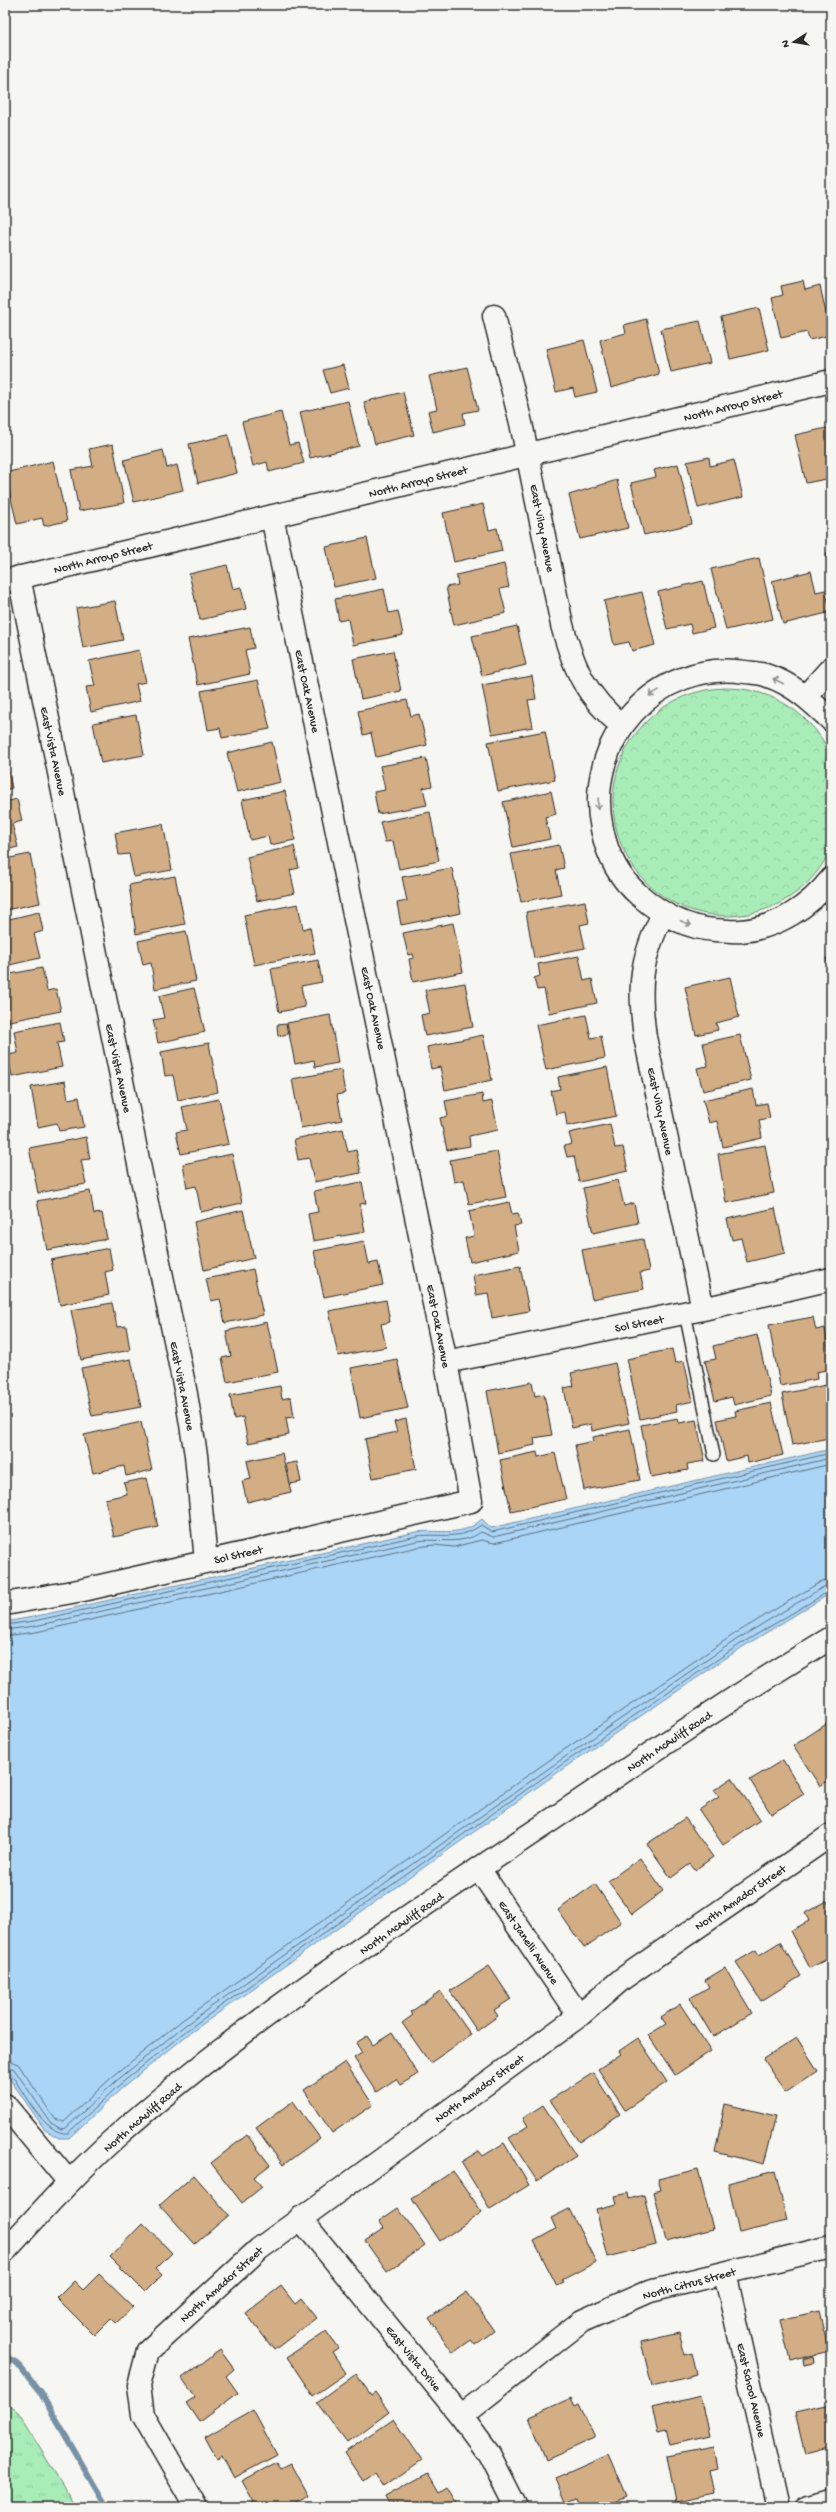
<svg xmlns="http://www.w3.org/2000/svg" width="836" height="2512" viewBox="0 0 836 2512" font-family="'Gochi Hand',sans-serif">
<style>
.grass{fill:url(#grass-tufts);stroke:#6a8c72}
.park{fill:url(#park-crowns);stroke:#6a8c72}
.water{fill:#aad5f6;stroke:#7791a5}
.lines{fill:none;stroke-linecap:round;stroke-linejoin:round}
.shore{stroke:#5e6f7c;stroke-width:1}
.stream{stroke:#7791a5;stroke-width:6}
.building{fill:#d3ae85;stroke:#2b2b2b}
.service-casing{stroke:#2b2b2b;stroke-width:14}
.minor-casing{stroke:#2b2b2b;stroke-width:25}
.tertiary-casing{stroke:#2b2b2b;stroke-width:25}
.service{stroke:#f6f6f2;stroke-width:11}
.minor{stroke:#f6f6f2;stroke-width:22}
.tertiary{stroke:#f6f6f2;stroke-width:22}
.oneway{stroke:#90908e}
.labels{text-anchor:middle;stroke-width:3;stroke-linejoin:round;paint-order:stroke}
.street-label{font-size:12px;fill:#2b2b2b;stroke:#f6f6f2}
</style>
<defs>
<pattern id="grass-tufts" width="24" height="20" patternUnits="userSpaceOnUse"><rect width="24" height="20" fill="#a8edb8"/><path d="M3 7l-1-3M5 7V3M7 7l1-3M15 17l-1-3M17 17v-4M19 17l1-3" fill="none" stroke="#91cb9e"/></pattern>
<pattern id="park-crowns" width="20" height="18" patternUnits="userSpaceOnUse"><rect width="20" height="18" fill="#a8edb8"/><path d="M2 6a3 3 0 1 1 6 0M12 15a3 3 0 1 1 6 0" fill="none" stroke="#91cb9e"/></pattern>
</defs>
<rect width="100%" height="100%" fill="#f6f6f2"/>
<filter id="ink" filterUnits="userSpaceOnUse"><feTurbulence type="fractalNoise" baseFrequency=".025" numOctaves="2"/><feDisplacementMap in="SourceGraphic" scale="8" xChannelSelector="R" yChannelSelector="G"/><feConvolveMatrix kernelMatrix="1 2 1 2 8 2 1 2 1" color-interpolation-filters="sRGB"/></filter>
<g filter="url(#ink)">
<path class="grass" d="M 5,2401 L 17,2411 L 76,2507 L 5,2507 Z"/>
<path class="park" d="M613 802a114 114 0 1 1 228 0a114 114 0 1 1-228 0Z"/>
<path class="water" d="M 831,1449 L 831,1593 L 741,1648 L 567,1766 L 190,2033 L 121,2089 L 69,2138 L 59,2138 L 45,2130 L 5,2072 L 5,1622 L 33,1617 L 416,1532 C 442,1529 461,1538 482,1519 L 491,1528 Z"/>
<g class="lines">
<path class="shore" d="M 5,1625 L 34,1621 L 417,1536 C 442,1533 459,1541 481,1525 L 492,1532 L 831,1453
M 5,1630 L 35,1626 L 417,1541 C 439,1538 462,1546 481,1532 L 493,1537 L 831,1458
M 5,1636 L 36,1632 L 418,1547 L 434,1545 L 454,1547 L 481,1540 L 494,1543 L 831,1464
M 5,2059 L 18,2064 L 55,2119 L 64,2122 L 111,2078 L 181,2021 L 558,1754 L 733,1635 L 822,1581 L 831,1579
M 5,2065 L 14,2069 L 51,2123 L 61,2129 L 66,2128 L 115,2082 L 184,2026 L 562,1759 L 736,1640 L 825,1586 L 831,1585
M 5,2070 L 10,2072 C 22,2090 45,2136 68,2133 L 118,2086 L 187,2030 L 564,1763 L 739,1645 L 831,1590"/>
<path class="stream" d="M 5,2356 L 17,2363 L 40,2392 L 107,2507"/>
</g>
<path class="building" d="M 803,281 L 805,290 L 820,286 L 831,335 L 809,340 L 807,332 L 781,338 L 772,298 L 783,295 L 781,286 Z
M 831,283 L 831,295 L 828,284 Z
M 759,308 L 769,350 L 730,359 L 721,317 Z
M 646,319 L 659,374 L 611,388 L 600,340 L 626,333 L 624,325 Z
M 700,321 L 710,363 L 671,372 L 661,329 Z
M 584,340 L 597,392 L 575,397 L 573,388 L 556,392 L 546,349 Z
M 343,365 L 349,388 L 330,393 L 323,370 Z
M 467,367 L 478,410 L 463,413 L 465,424 L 433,432 L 428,411 L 437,409 L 429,376 Z
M 403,392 L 414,435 L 375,444 L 364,402 Z
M 348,401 L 359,446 L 310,458 L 300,412 Z
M 281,412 L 289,445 L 298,443 L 304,463 L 269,472 L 267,462 L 253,466 L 242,422 Z
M 831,427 L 831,478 L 806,483 L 795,435 Z
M 228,435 L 237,473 L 198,483 L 189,444 Z
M 113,444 L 124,503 L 79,511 L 71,470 L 93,466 L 89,449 Z
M 163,450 L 167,468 L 177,465 L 183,490 L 134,502 L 124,460 Z
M 709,457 L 710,466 L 734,460 L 743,497 L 698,508 L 687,462 Z
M 53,461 L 67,521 L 44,526 L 42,518 L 17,524 L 5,473 Z
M 678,464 L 692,524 L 644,535 L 631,483 L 656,477 L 654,470 Z
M 617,480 L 628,528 L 580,539 L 569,495 Z
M 483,504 L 489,530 L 497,528 L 502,551 L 454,562 L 443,513 Z
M 5,510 L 10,531 L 5,533 Z
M 367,538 L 376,578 L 334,587 L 326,547 Z
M 831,551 L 831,575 L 826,553 Z
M 759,558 L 773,619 L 726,630 L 711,569 Z
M 504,564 L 509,587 L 500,589 L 506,613 L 454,625 L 446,587 L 458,585 L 456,575 Z
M 227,565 L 233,589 L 241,587 L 246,609 L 200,620 L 189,574 Z
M 811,571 L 816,592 L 825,590 L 831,612 L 783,624 L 772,581 Z
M 703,581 L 714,628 L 692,633 L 690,624 L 667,629 L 658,592 Z
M 384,589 L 389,613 L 398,611 L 403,635 L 353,645 L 348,619 L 339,621 L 335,599 Z
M 642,592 L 655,645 L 632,651 L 629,642 L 614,645 L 604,601 Z
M 115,601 L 123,640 L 83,648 L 76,608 Z
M 517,626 L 526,665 L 482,676 L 472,636 Z
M 250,627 L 254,648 L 245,650 L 250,674 L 198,685 L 188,639 Z
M 139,650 L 146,682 L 136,684 L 140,701 L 91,712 L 86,687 L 95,686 L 89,661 Z
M 393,651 L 401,691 L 361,699 L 353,659 Z
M 532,676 L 536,699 L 528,700 L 533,727 L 492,734 L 482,685 Z
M 258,680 L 270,729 L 222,738 L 220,728 L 208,730 L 201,691 Z
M 407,700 L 411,716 L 419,714 L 427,745 L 376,757 L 371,733 L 363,735 L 358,711 Z
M 136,715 L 144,755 L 101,763 L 93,723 Z
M 545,731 L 555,780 L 498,791 L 488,742 Z
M 272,742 L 281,782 L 237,792 L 227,753 Z
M 5,758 L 12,788 L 5,790 Z
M 426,758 L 432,786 L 423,788 L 427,805 L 378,814 L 374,792 L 385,790 L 380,766 Z
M 285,791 L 295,840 L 270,845 L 268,836 L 250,840 L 242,800 Z
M 551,791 L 556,814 L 545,817 L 550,839 L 513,847 L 503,802 Z
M 17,799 L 22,821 L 12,824 L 18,847 L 5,850 L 5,802 Z
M 430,812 L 439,861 L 399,869 L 393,841 L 385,842 L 380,822 Z
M 163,824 L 172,870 L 134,877 L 129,854 L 119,855 L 115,833 Z
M 559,845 L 564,868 L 556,870 L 561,894 L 521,902 L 511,854 Z
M 294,846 L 299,868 L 290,870 L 295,893 L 257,901 L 247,857 Z
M 30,854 L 40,903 L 5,910 L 5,859 Z
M 452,868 L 461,913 L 401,925 L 397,903 L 407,901 L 402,877 Z
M 175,876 L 185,924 L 136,934 L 129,885 Z
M 585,901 L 589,923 L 580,925 L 585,948 L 534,958 L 526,912 Z
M 298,904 L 303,929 L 310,927 L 315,953 L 254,965 L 244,915 Z
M 39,912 L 43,931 L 34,934 L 40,958 L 5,966 L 5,920 Z
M 453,923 L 463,972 L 413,982 L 409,959 L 414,958 L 413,954 L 408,955 L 403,933 Z
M 186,931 L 196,981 L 155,989 L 151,963 L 143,965 L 138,941 Z
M 579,956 L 584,981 L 592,979 L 597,1003 L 549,1013 L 544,989 L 537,990 L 534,978 L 540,976 L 538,964 Z
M 831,957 L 831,978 L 826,958 Z
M 318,960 L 322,982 L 301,986 L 305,1007 L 279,1012 L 271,969 Z
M 42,968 L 47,991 L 56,989 L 61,1011 L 5,1022 L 5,975 Z
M 730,977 L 739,1017 L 716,1023 L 718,1030 L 696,1035 L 685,987 Z
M 465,983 L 473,1027 L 425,1036 L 421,1015 L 430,1013 L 425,990 Z
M 194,988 L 205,1032 L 158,1043 L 153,1020 L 164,1018 L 159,996 Z
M 330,1015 L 338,1063 L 315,1067 L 314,1060 L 295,1064 L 287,1023 Z
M 586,1015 L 591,1038 L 601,1036 L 605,1058 L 546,1070 L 536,1025 Z
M 60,1022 L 64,1042 L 57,1043 L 62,1067 L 12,1077 L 8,1055 L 18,1053 L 14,1031 Z
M 286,1024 L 288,1034 L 278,1036 L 277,1025 Z
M 483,1035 L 492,1080 L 445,1090 L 440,1067 L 431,1069 L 427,1047 Z
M 740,1035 L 751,1080 L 703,1091 L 697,1068 L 708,1066 L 703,1043 Z
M 209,1043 L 218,1092 L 178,1100 L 173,1075 L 165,1076 L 161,1052 Z
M 607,1067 L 616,1116 L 567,1126 L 565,1112 L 556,1114 L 551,1091 L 560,1089 L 558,1077 Z
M 341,1070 L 345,1093 L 337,1095 L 342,1120 L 301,1128 L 292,1079 Z
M 65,1081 L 68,1099 L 79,1097 L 84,1127 L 59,1131 L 57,1123 L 38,1127 L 31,1087 Z
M 753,1089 L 756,1105 L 767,1103 L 770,1118 L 759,1120 L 762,1138 L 723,1147 L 717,1121 L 709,1123 L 703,1100 Z
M 482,1094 L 483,1103 L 492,1101 L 498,1130 L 469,1136 L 470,1146 L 447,1150 L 440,1118 L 448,1116 L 445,1101 Z
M 219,1099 L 229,1144 L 181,1154 L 176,1132 L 187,1130 L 182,1107 Z
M 610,1124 L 615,1148 L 623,1147 L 628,1171 L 579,1182 L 574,1156 L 567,1157 L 564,1146 L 572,1144 L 569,1133 Z
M 831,1125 L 831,1142 L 827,1126 Z
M 343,1129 L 348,1152 L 356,1150 L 361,1173 L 314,1182 L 309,1158 L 298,1160 L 294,1139 Z
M 86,1137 L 90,1159 L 81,1160 L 86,1184 L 38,1193 L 29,1148 Z
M 765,1145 L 774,1193 L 726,1203 L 718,1154 Z
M 497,1151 L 506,1197 L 469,1204 L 464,1180 L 454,1182 L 450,1160 Z
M 232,1154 L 242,1203 L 201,1212 L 196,1186 L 187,1188 L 183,1164 Z
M 618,1180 L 624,1206 L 634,1203 L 638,1223 L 593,1233 L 583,1188 Z
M 362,1182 L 366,1203 L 360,1204 L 365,1232 L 313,1241 L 308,1214 L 318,1212 L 314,1191 Z
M 90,1191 L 94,1214 L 102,1213 L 107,1239 L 47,1250 L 37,1201 Z
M 509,1202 L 512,1214 L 518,1213 L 521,1225 L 514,1226 L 519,1251 L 470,1262 L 465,1238 L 474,1236 L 469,1211 Z
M 775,1208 L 785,1253 L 747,1262 L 741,1238 L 732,1240 L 727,1219 Z
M 243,1210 L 254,1258 L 204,1270 L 194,1222 Z
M 643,1239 L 649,1271 L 640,1273 L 644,1289 L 592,1299 L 582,1250 Z
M 364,1241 L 369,1264 L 378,1262 L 383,1285 L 324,1297 L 314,1251 Z
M 109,1248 L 113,1270 L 105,1272 L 109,1295 L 60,1305 L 51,1260 Z
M 520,1266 L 529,1311 L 492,1318 L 488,1293 L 476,1295 L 473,1275 Z
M 253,1269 L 263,1315 L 225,1323 L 220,1299 L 211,1301 L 206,1279 Z
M 386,1300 L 390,1322 L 381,1324 L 386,1347 L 338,1356 L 329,1311 Z
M 112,1303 L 117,1327 L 126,1326 L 130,1350 L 81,1360 L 71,1310 Z
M 813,1317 L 816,1330 L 825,1328 L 831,1369 L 816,1372 L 817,1379 L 780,1386 L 769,1325 Z
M 267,1322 L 278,1372 L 227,1382 L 222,1358 L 231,1356 L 226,1331 Z
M 757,1335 L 771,1396 L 734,1405 L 732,1397 L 715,1401 L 705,1361 L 716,1359 L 713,1346 Z
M 672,1349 L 675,1363 L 684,1361 L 693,1401 L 676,1405 L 677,1411 L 640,1419 L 627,1359 Z
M 131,1359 L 141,1407 L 92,1416 L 81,1368 Z
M 397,1359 L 408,1408 L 360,1418 L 351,1368 Z
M 615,1363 L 629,1423 L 592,1431 L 591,1424 L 572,1428 L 564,1388 L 574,1386 L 571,1373 Z
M 532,1382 L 535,1396 L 544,1394 L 552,1435 L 534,1438 L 535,1445 L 498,1453 L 487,1391 Z
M 831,1384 L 831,1431 L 828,1431 L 829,1438 L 792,1445 L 782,1394 Z
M 280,1386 L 282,1399 L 291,1397 L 294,1417 L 286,1418 L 289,1435 L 248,1443 L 243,1417 L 234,1419 L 230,1395 Z
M 771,1403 L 783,1455 L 748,1463 L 747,1456 L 726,1461 L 717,1420 L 736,1416 L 735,1411 Z
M 678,1418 L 679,1423 L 696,1420 L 705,1461 L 687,1464 L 688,1470 L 651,1477 L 641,1425 Z
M 406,1419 L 416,1469 L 373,1478 L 365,1439 L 397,1432 L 394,1422 Z
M 141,1422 L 152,1470 L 126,1476 L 124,1466 L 93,1473 L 84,1435 Z
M 630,1429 L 640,1480 L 584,1490 L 575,1445 L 594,1441 L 593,1437 Z
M 537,1452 L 538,1457 L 555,1453 L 566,1499 L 511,1511 L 500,1460 Z
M 282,1453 L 291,1492 L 247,1502 L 242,1481 L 251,1479 L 247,1461 Z
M 297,1462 L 301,1482 L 290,1484 L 286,1464 Z
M 147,1478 L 158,1527 L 114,1537 L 105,1499 L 127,1494 L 124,1483 Z
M 831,1721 L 831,1779 L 820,1786 L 793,1746 Z
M 783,1760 L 804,1794 L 771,1814 L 750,1780 Z
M 732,1778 L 760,1820 L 723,1845 L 699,1810 L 719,1797 L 714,1790 Z
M 685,1818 L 713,1857 L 695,1870 L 690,1864 L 671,1878 L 647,1844 Z
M 640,1858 L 663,1891 L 632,1914 L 608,1881 Z
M 595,1884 L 621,1922 L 584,1948 L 558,1910 Z
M 827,1901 L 831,1909 L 831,1957 L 810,1968 L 790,1931 L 809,1921 L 805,1913 Z
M 780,1942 L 801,1976 L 761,2001 L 736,1962 L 756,1950 L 759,1955 Z
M 489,1966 L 511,1999 L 494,2010 L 498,2016 L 477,2031 L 450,1991 Z
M 725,1968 L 752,2013 L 713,2037 L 690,1998 L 709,1987 L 705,1980 Z
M 440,1991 L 471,2035 L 430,2063 L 402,2023 L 413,2015 L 411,2012 Z
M 680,2004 L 711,2051 L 675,2075 L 648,2035 L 666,2024 L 661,2017 Z
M 392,2033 L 418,2074 L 400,2085 L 396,2079 L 376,2092 L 354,2058 L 362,2053 L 356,2043 L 367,2036 L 373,2045 Z
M 638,2038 L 667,2082 L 625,2110 L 598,2069 L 621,2054 L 619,2051 Z
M 797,2038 L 818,2071 L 785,2093 L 764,2059 Z
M 345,2062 L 373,2105 L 332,2133 L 304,2090 Z
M 593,2073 L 620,2114 L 579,2142 L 550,2100 Z
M 293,2101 L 320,2138 L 283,2165 L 256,2128 Z
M 725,2104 L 776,2116 L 764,2164 L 715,2152 Z
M 543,2105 L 576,2156 L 537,2181 L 509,2138 L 528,2126 L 523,2118 Z
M 247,2135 L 270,2165 L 254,2177 L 262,2187 L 242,2203 L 211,2163 Z
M 504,2143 L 529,2185 L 490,2209 L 461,2162 L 479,2151 L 483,2156 Z
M 698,2169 L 713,2229 L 666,2241 L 653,2192 L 661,2190 L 658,2179 Z
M 453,2171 L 482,2212 L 440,2241 L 412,2199 Z
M 775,2171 L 787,2221 L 739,2232 L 728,2183 Z
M 194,2175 L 229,2215 L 195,2244 L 160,2205 Z
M 628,2193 L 629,2199 L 644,2195 L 656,2245 L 608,2257 L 596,2209 L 617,2204 L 615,2196 Z
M 398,2208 L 425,2245 L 387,2272 L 365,2241 L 384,2228 L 379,2221 Z
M 569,2209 L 596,2262 L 562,2280 L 564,2283 L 557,2286 L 534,2241 L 556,2229 L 551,2218 Z
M 143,2223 L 172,2253 L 156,2269 L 162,2275 L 145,2292 L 110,2257 Z
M 99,2274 L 133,2307 L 116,2323 L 111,2318 L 94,2335 L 57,2298 L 74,2281 L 83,2290 Z
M 281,2286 L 295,2304 L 301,2299 L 316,2318 L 274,2350 L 246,2313 Z
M 467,2292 L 494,2331 L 475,2345 L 471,2340 L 453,2353 L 429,2318 Z
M 819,2311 L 829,2351 L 790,2361 L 780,2320 Z
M 326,2331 L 338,2348 L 332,2352 L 346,2373 L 313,2396 L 287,2357 Z
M 679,2333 L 685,2355 L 692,2353 L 697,2375 L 652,2386 L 641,2342 Z
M 220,2350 L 234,2369 L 226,2376 L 238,2393 L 199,2422 L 186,2403 L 195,2397 L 182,2378 Z
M 814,2356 L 815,2363 L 804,2365 L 803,2359 Z
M 356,2374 L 371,2395 L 375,2392 L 389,2412 L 347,2443 L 317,2403 Z
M 700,2396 L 709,2436 L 670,2445 L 666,2428 L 658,2430 L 652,2408 Z
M 571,2398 L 575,2406 L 579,2404 L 595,2438 L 546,2460 L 529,2417 Z
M 831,2405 L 831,2456 L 828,2448 L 805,2454 L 795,2413 Z
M 253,2410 L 277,2455 L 234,2478 L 222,2456 L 217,2459 L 205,2437 Z
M 394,2419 L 422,2460 L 383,2487 L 374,2473 L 363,2481 L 344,2453 Z
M 714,2447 L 718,2468 L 710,2470 L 715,2494 L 676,2502 L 667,2456 Z
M 608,2455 L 626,2497 L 602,2507 L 581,2507 L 577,2497 L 566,2502 L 556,2478 Z
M 277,2462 L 281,2468 L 291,2463 L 309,2496 L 288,2507 L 246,2507 L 254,2502 L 242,2481 Z
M 428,2473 L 439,2492 L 447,2487 L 459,2507 L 390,2507 L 385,2497 Z
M 718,2504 L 718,2507 L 706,2507 Z"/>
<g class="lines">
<defs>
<path id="service" d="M 685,1313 L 714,1455"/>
<path id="minor" d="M 494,316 L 521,423 L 562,625 C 574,669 586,696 622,726
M 19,577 L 186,1394 L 196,1455 L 206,1561
M 5,581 L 831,381
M 806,696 L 831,668
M 831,720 C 812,702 793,684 768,676 C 761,673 752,673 745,672 C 656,659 583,741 602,829 C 607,854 619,878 639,895 C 661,914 685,928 715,930 C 723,930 732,932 741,931 C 777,928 809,907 831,879
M 663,914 C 640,960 638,986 645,1037 L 703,1309
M 446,1362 L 703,1309 L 831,1279
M 5,1604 L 83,1590 L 471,1501 L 446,1362 L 272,516
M 479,1869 L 579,2016
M 5,2105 L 69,2182
M 300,2218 L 461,2416 L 489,2454 L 516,2507
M 725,2273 L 778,2507
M 461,2416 L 582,2321 L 650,2291 L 831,2247
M 196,2507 L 143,2415 L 139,2385 L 148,2351 L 259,2249 L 579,2016 L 622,1979 L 831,1835
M 806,2507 L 831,2501"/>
<path id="tertiary" d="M 5,2251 C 41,2212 77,2172 117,2136 C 242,2025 384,1932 523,1839 C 625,1771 725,1701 831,1638"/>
</defs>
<use href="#service" class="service-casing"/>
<use href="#minor" class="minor-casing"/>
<use href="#tertiary" class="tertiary-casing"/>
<use href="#service" class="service"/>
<use href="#minor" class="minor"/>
<use href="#tertiary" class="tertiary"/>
</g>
<defs><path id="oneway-shaft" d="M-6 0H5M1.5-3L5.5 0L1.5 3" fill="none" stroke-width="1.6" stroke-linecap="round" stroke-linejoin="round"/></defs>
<g class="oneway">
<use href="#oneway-shaft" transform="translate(778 681) rotate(-153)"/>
<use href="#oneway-shaft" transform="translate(654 693) rotate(151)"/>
<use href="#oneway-shaft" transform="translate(598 804) rotate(92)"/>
<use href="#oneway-shaft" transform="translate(686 923) rotate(23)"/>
</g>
</g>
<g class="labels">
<g class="street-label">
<text transform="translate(733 405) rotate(-14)" y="4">North Arroyo Street</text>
<text transform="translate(418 481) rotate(-14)" y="4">North Arroyo Street</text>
<text transform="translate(543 528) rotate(79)" y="4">East Viloy Avenue</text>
<text transform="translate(103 557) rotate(-14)" y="4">North Arroyo Street</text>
<text transform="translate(308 691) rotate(78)" y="4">East Oak Avenue</text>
<text transform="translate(54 751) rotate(78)" y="4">East Vista Avenue</text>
<text transform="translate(374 1008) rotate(78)" y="4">East Oak Avenue</text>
<text transform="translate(119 1068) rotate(78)" y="4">East Vista Avenue</text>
<text transform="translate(661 1111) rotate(78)" y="4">East Viloy Avenue</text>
<text transform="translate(639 1323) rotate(-11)" y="4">Sol Street</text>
<text transform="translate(439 1326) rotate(79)" y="4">East Oak Avenue</text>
<text transform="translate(183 1386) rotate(79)" y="4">East Vista Avenue</text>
<text transform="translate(238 1554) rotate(-13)" y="4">Sol Street</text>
<text transform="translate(669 1741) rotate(-34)" y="4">North McAuliff Road</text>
<text transform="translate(740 1897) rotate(-34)" y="4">North Amador Street</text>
<text transform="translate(401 1923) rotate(-35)" y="4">North McAuliff Road</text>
<text transform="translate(529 1942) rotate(56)" y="4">East Janelli Avenue</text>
<text transform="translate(479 2088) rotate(-36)" y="4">North Amador Street</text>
<text transform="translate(142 2117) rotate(-41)" y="4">North McAuliff Road</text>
<text transform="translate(689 2283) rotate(-15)" y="4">North Citrus Street</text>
<text transform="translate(221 2284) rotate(-42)" y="4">North Amador Street</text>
<text transform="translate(414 2358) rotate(51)" y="4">East Vista Drive</text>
<text transform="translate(752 2390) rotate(77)" y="4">East School Avenue</text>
</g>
</g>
<rect width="836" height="2512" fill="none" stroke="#f6f6f2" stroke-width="20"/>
<rect x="10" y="10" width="816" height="2492" fill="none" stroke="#2b2b2b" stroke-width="1.5" filter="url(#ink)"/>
<g transform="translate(794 42) rotate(258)" stroke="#f6f6f2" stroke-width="3" paint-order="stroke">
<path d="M0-3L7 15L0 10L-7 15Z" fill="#2b2b2b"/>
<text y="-6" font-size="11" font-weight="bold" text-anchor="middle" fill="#2b2b2b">N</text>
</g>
</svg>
